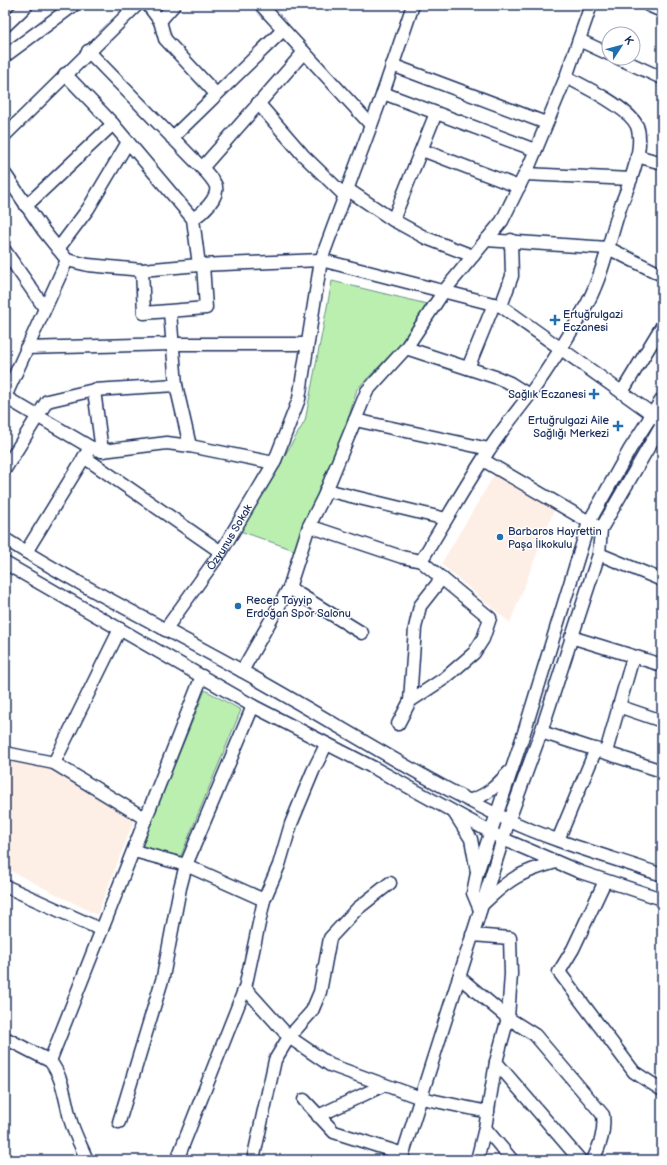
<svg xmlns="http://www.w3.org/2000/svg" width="667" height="1165" viewBox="0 0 667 1165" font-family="'Balsamiq Sans',sans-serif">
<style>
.built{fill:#feefe6}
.green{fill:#bbefb0;stroke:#6b8f87}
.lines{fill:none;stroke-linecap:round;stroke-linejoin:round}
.minor-casing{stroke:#1b2f5e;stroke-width:15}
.minor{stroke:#fff;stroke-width:12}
.poi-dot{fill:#1f6fb2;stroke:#fff;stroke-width:1.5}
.labels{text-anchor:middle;stroke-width:3;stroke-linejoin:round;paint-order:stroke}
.poi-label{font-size:11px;fill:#1b2f5e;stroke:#fff;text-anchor:start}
.street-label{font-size:11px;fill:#1b2f5e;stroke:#fff}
</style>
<rect width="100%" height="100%" fill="#fff"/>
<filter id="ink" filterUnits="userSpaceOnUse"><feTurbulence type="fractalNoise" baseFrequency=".025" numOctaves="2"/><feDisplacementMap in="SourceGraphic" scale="8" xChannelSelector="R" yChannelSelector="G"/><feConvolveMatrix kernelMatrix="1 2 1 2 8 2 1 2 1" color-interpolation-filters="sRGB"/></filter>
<g filter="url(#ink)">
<path class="built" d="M 496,472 L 554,510 L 510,623 L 441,564 Z
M 5,759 L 43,764 L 135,818 L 97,915 L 5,868 Z"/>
<path class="green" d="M 332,281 L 427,304 L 410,335 L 357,389 L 348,420 L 294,550 L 240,531 L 305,421 Z
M 205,690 L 241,710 L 180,858 L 141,847 Z"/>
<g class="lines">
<defs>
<g id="minor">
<path d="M 148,5 L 160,21 L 174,5"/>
<path d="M 261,5 L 371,125"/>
<path d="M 648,5 L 662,11"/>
<path d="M 160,21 L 165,39 L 216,94"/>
<path d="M 5,26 L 27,5"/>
<path d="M 579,40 L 609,54"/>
<path d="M 88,51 L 202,168 C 207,173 213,179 216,186 C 219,198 202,213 193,219"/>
<path d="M 5,56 L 74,5"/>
<path d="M 618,58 L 662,78"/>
<path d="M 392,65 L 546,123"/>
<path d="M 65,74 L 113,124 L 193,219 L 199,265"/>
<path d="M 383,93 L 535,150"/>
<path d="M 258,103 L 303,155 L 345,196"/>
<path d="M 5,135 L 137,5"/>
<path d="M 172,138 L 283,30"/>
<path d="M 422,150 L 519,187"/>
<path d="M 637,156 L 662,163"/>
<path d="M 202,168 L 304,52"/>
<path d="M 5,174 L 43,230 L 67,260 L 88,265 L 142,270 L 199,265 L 321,260 L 501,306 L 662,421"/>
<path d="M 525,174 L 631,179"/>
<path d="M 347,189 L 393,220 L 426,238 L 473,256"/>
<path d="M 26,206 L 113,124"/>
<path d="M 393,220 L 436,113"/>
<path d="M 486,240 L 608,248 L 662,275"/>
<path d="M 58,249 L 88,209 L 128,142"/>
<path d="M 5,251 L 44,307"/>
<path d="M 142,270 L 144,313 L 206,308 L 203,265"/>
<path d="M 501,306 L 512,276 L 511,240"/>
<path d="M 170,312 L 176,385 L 190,446"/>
<path d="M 26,348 L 172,344 L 307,344"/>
<path d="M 406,348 L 498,378 L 510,383 L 529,395"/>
<path d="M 468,368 L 494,304"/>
<path d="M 94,390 L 102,451"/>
<path d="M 622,392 L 662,326"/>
<path d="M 5,397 L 90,447 L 102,451 L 167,443 L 190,446 L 274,463"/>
<path d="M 5,397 L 67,260"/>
<path d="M 355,420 L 489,449"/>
<path d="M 84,457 L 221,552"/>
<path d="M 483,460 L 596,526"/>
<path d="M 5,469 L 47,401 L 94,390 L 176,385"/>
<path d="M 326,490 L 446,519"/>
<path d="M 309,526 L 402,557 L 421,561 L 490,618 L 483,639 L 474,653 L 445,678 L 410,701 L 398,724"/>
<path d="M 5,539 C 81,587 163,627 242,671 C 331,720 416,776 508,820 C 557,843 611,857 662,875"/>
<path d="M 26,552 L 88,451"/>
<path d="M 599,554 L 662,580"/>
<path d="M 421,561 C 444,524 465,486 489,450 C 501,431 515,414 528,397 C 550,367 570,335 588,302 C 604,271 610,237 621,205 C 629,185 645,147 637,126 C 629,108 584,86 566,77"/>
<path d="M 5,563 L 253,706 L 376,769 L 503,839 L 580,872 L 662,899"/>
<path d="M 289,588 L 362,633"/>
<path id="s1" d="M 165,630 L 221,552 L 274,463 L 299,399 L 321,260 L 383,93 L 413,5"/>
<path d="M 571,637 L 662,665"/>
<path d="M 242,671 L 289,588 L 309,526 L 324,496 L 367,391 L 406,348 L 444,291 L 502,221 L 530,164 L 566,77 L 591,5"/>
<path d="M 410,701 L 415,628 L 420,606 L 442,578"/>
<path d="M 618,706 L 662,721"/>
<path d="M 541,732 L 662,771"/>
<path d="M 606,752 L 633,657"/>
<path d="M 5,753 L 54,763 L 146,819"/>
<path d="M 54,763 L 120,629"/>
<path d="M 471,800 C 488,795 497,785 509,772"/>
<path d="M 455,814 L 471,839 L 477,872"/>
<path d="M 558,840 L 596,749"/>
<path d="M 134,851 L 186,865 L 253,706"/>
<path d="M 605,881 L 573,949 L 559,972 L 634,1072 L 662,1090"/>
<path d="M 5,886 L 102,930"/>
<path d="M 483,904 C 510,878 521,872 556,862"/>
<path d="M 480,910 L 473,893 L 477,873 L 522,739 L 589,522 L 630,449 L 662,399"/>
<path d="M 472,935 L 510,938 L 511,974 L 508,1018 L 496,1062 L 485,1128 L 477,1160"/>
<path d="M 459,977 L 508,1018 L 535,1035 L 603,1115 C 605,1132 600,1145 593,1160"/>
<path d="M 245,988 L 289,1037 L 330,1065 L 421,1098 L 488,1112"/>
<path d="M 5,1038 L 50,1061 C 64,1079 65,1101 71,1122 C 75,1135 82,1148 87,1160"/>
<path d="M 50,1061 L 202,676"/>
<path d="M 496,1062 L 580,1160"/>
<path d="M 304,1100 L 334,1132 L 403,1154"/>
<path d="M 318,1116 L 384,1085"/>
<path d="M 119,1122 L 163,977 L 180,888 L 186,865 L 264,900"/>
<path d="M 485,1128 L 512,1160"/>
<path d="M 177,1160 L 245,988 L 264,900 L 279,865 L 291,824 L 313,771 L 326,745"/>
<path d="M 253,1160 L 275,1060 L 289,1037 L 312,1011 L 320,992 L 330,938 L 357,909 L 390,883"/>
<path d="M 401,1160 L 509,820 L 541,732 L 599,554 L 601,529 L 662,424"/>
</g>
</defs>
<use href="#minor" class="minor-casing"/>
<use href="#minor" class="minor"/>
</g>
</g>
<g class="poi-dot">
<path d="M553 314h4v4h4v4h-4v4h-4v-4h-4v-4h4z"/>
<path d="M592 388h4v4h4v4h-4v4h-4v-4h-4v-4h4z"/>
<path d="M616 420h4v4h4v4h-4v4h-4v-4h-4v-4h4z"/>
<circle cx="500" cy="537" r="4"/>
<circle cx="238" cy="606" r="4"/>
</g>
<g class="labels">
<g class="poi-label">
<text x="563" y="318">Ertuğrulgazi<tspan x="563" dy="13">Eczanesi</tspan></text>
<text x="586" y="398" text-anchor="end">Sağlık Eczanesi</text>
<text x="609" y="424" text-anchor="end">Ertuğrulgazi Aile<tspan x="609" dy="13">Sağlığı Merkezi</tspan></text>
<text x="508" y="535">Barbaros Hayrettin<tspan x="508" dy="13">Paşa İlkokulu</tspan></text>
<text x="246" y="604">Recep Tayyip<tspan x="246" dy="13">Erdoğan Spor Salonu</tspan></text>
</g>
<g class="street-label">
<text dy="4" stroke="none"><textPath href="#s1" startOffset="113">Özyunus Sokak</textPath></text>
</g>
</g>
<rect width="667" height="1165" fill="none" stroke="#fff" stroke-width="20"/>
<rect x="10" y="10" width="647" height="1145" fill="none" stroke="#1b2f5e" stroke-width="1.5" filter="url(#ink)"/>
<g transform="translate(621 46) rotate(54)"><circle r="19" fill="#ffffff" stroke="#a4acbf"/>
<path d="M0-3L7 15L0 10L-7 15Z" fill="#1f6fb2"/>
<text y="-6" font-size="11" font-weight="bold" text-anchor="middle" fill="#1b2f5e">K</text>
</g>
</svg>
